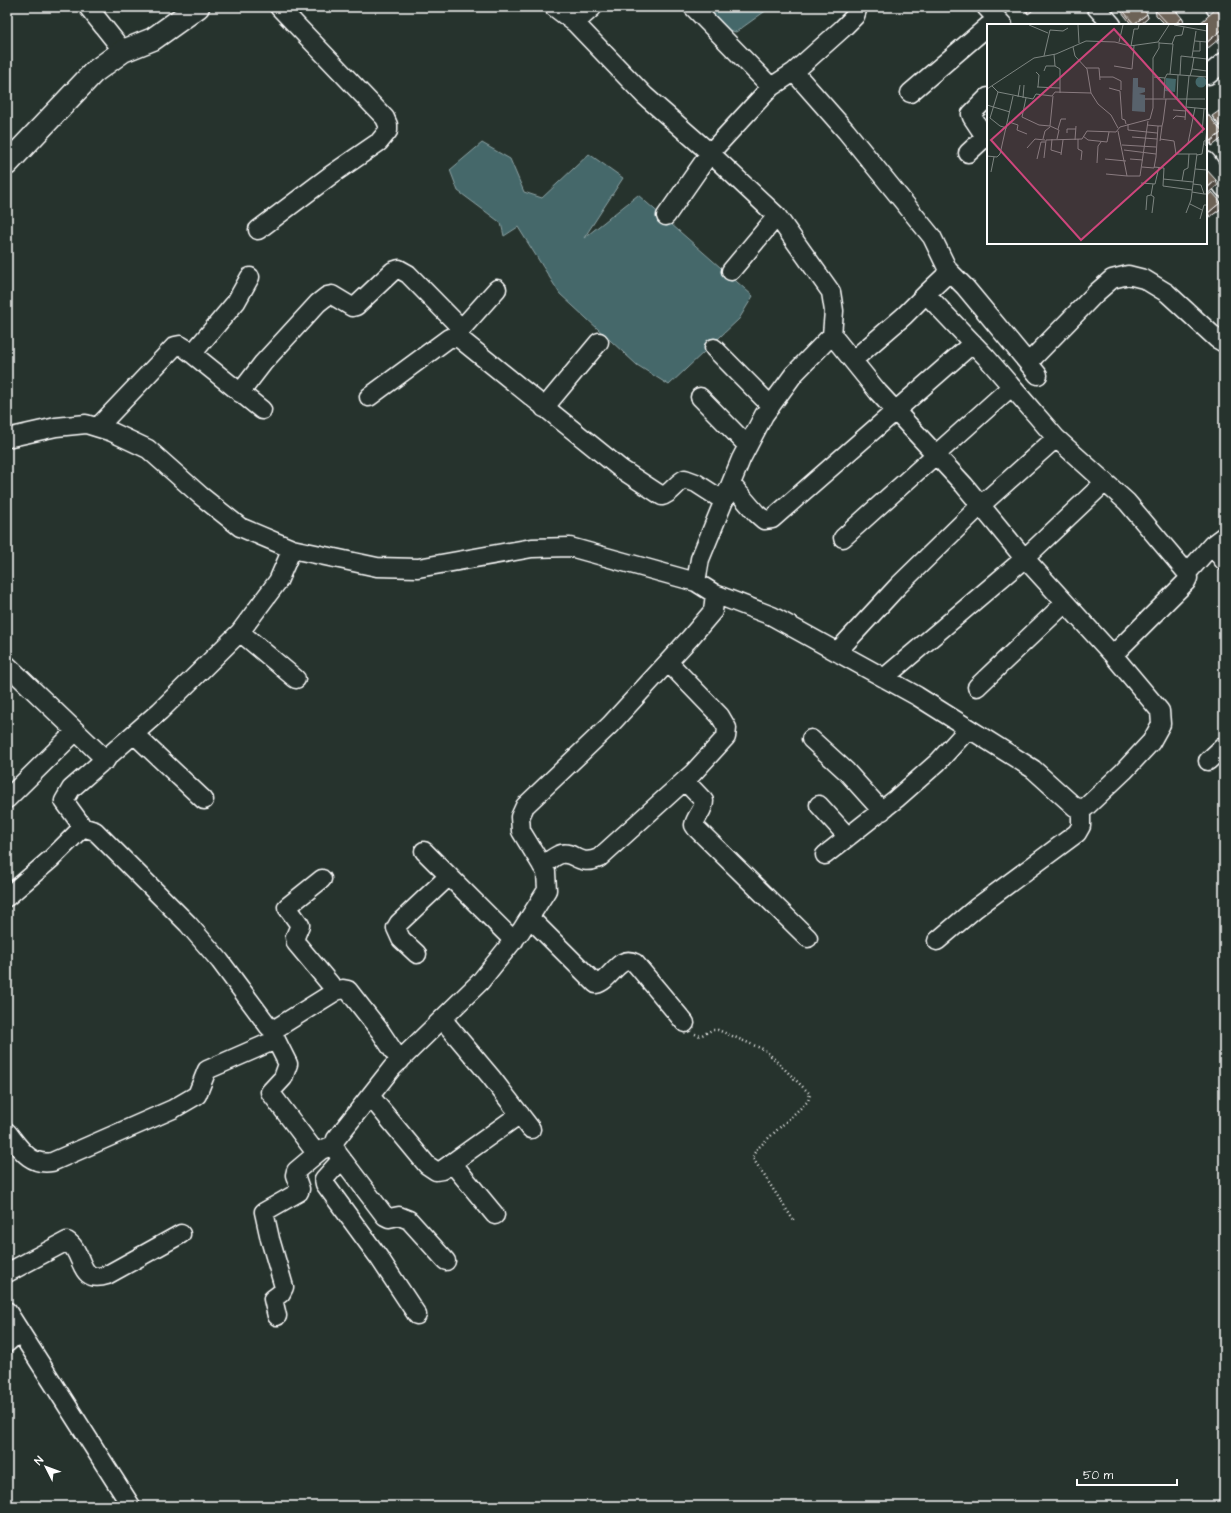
<svg xmlns="http://www.w3.org/2000/svg" width="1231" height="1513" viewBox="0 0 1231 1513" font-family="'Architects Daughter',sans-serif">
<style>
.water{fill:#44686a;stroke:#8fa4a6}
.lines{fill:none;stroke-linecap:round;stroke-linejoin:round}
.minor-casing{stroke:#fff;stroke-width:21}
.major-casing{stroke:#fff;stroke-width:25}
.path{stroke:#fff;stroke-width:2.5;stroke-dasharray:1 3;stroke-linecap:butt}
.minor{stroke:#26332d;stroke-width:18}
.major{stroke:#26332d;stroke-width:22}
.wall{fill:#5d544a;stroke:#fff}
.shaded-wall{fill:#4c453c;stroke:#fff}
.building{fill:#6c6256;stroke:#fff}
.inset-road{fill:none;stroke:#7d8581;stroke-width:1}
.view{fill:#ce467c;fill-opacity:0.15;stroke:#ce467c;stroke-width:2}
.inset-edge{fill:none;stroke:#fff;stroke-width:2}
</style>
<rect width="100%" height="100%" fill="#26332d"/>
<filter id="ink" filterUnits="userSpaceOnUse"><feTurbulence type="fractalNoise" baseFrequency=".025" numOctaves="2"/><feDisplacementMap in="SourceGraphic" scale="8" xChannelSelector="R" yChannelSelector="G"/><feConvolveMatrix kernelMatrix="1 2 1 2 8 2 1 2 1" color-interpolation-filters="sRGB"/></filter>
<g filter="url(#ink)">
<path class="water" d="M 703,7 L 771,7 L 736,32 L 720,28 Z
M 482,143 L 510,159 L 524,192 L 542,198 L 589,154 L 623,178 L 584,238 L 638,195 L 753,296 L 739,319 L 669,385 L 637,365 L 560,294 L 518,227 L 504,236 L 501,223 L 458,191 L 450,170 Z"/>
<g class="lines">
<defs>
<path id="minor" d="M 88,7 L 123,51
M 693,7 L 771,87
M 986,7 L 1003,25
M 1096,7 L 1112,25
M 1215,7 L 1224,18
M 575,23 L 593,7
M 794,72 L 846,131 L 932,237 L 948,270 L 944,277 L 926,294
M 1208,75 L 1224,62
M 910,93 L 988,26
M 968,153 L 982,140 L 984,135 L 972,117 L 971,114 L 988,97
M 1206,161 L 1224,188
M 666,216 L 710,153 L 771,87 L 794,72 L 842,29 L 855,16 L 858,7
M 258,230 L 331,175 L 379,142 L 388,131 L 388,125 L 385,118 L 279,7
M 948,270 L 965,287 L 1038,375
M 731,271 L 777,216
M 454,337 L 497,289
M 714,348 L 771,406
M 192,354 L 236,302 L 250,277
M 853,360 L 904,316 L 926,294 L 986,357 L 1056,438 L 1127,502 L 1187,573 L 1188,578 L 1186,582 L 1113,655
M 1028,363 L 1096,293 L 1112,279 L 1128,275 L 1144,279 L 1167,293 L 1217,339 L 1224,343
M 240,393 L 263,363 L 318,303 L 327,296 L 332,295 L 352,307 L 356,306 L 393,271 L 399,269 L 408,274 L 462,329
M 369,397 L 449,338 L 459,338 L 621,469 L 662,496 C 671,494 676,483 685,479 L 696,483 L 724,501
M 700,397 L 748,446
M 544,408 L 599,342
M 98,427 L 175,346 L 180,345 L 185,348 L 262,410
M 7,438 L 56,427 L 86,424 L 112,432 L 148,449 L 201,496 L 240,527 L 292,549 L 377,567 L 418,568 L 532,548 L 570,547 L 696,582
M 731,484 L 756,513 L 764,520 L 772,519 L 973,343
M 843,538 L 1011,387
M 1212,545 L 1224,561
M 1187,573 L 1212,545 L 1224,536
M 715,594 L 772,616 L 917,696 L 1033,769 L 1075,807 L 1081,808 L 1086,807 L 1124,771 L 1151,742 L 1161,724 L 1160,711 L 1113,655 L 1019,552 L 964,485 L 878,392 L 832,335
M 240,632 L 296,679
M 837,652 L 898,586 L 981,505 L 1056,438
M 7,665 L 106,760
M 884,678 L 1025,558 L 1105,482
M 977,687 L 1065,603
M 134,734 L 204,800
M 811,739 L 846,771 L 882,811
M 1208,761 L 1224,746
M 685,781 L 704,801 C 704,810 696,816 694,825 L 696,828 L 808,938
M 7,799 L 76,731
M 819,805 L 848,837
M 82,827 L 95,831 L 188,924 L 220,961 L 269,1027 L 275,1029 L 336,991 L 343,989 L 348,990 L 380,1031 L 400,1061
M 424,851 L 514,941
M 825,855 L 896,799 L 938,762 L 968,729
M 542,866 C 548,862 554,856 561,854 C 575,851 578,867 599,858 L 693,773 L 726,737 L 727,728 L 720,716 L 668,662
M 322,879 L 287,907 L 300,925 L 295,937 L 296,943 L 336,991
M 7,897 L 51,859 L 81,829 L 80,823 L 64,801 L 71,789 L 160,711 L 240,632 L 278,581 L 292,549
M 530,918 L 596,984 C 611,981 618,954 635,963 L 685,1023
M 937,941 L 976,908 L 1077,833 L 1081,826 L 1081,808
M 417,954 L 401,939 L 396,928 L 399,923 L 449,876
M 443,1020 L 491,1077 L 531,1129
M 274,1036 L 288,1064 L 283,1078 L 270,1092 L 316,1153
M 370,1096 L 427,1165 L 436,1171 L 442,1170 L 520,1114
M 7,1132 C 20,1148 29,1166 52,1162 L 173,1109 L 197,1095 L 207,1070 L 271,1042 L 274,1036 L 272,1029
M 342,1159 L 324,1179 L 325,1184 L 380,1259 L 417,1315
M 452,1163 L 495,1215
M 446,1261 L 409,1220 L 399,1216 L 389,1218 L 385,1216 L 338,1154 L 334,1145 L 336,1139 L 392,1068 L 480,982 L 521,931 L 547,890 L 546,872 L 521,831 L 520,817 L 525,806 L 610,725 L 690,638 L 713,611 L 715,594 L 696,582 L 700,559 L 741,459 L 764,415 L 794,374 L 832,335 L 834,311 L 831,292 L 777,216 L 710,153 L 645,96 L 575,23 L 554,7
M 7,1273 L 67,1241 C 85,1252 77,1285 107,1275 L 181,1234
M 7,1311 L 131,1506
M 277,1316 L 273,1299 L 281,1293 L 284,1287 L 270,1239 L 264,1212 L 299,1192 L 300,1189 L 295,1175 L 296,1171 L 321,1150 L 334,1145
M 7,1343 L 20,1331"/>
<path id="major" d="M 7,164 L 94,72 L 123,51 L 153,39 L 198,7"/>
</defs>
<use href="#minor" class="minor-casing"/>
<use href="#major" class="major-casing"/>
<path class="path" d="M 695,1034 L 700,1036 L 712,1030 L 718,1030 L 765,1050 L 810,1094 L 808,1101 L 757,1149 L 752,1157 L 794,1221"/>
<use href="#minor" class="minor"/>
<use href="#major" class="major"/>
</g>
<path class="wall" d="M 1022,7 L 1037,7 L 1028,14 Z
M 1118,7 L 1141,7 L 1147,14 L 1148,18 L 1140,25 L 1132,25 Z
M 1155,10 L 1182,18 L 1184,22 L 1181,25 L 1166,25 L 1156,15 Z
M 1206,112 L 1222,132 L 1224,137 L 1212,146 L 1206,138 Z
M 1212,116 L 1224,117 L 1224,133 L 1213,118 Z
M 1206,197 L 1223,207 L 1210,217 L 1206,213 Z"/>
<path class="shaded-wall" d="M 1030,7 L 1037,7 L 1028,14 L 1027,10 Z
M 1147,14 L 1148,18 L 1140,25 L 1134,25 L 1134,24 Z
M 1182,18 L 1184,22 L 1181,25 L 1174,25 Z
M 1224,28 L 1224,35 L 1208,48 L 1206,43 Z
M 1222,132 L 1224,137 L 1212,146 L 1211,141 Z
M 1216,180 L 1218,185 L 1206,195 L 1206,189 Z
M 1221,202 L 1223,207 L 1210,217 L 1208,213 Z"/>
<path class="building" d="M 1024,7 L 1030,7 L 1027,10 Z
M 1120,7 L 1141,7 L 1147,14 L 1134,24 Z
M 1158,7 L 1173,7 L 1182,18 L 1174,25 L 1169,25 L 1155,10 Z
M 1216,9 L 1224,18 L 1224,28 L 1206,43 L 1206,25 L 1198,25 Z
M 1219,111 L 1224,117 L 1224,131 L 1212,116 Z
M 1206,112 L 1222,132 L 1211,141 L 1206,135 Z
M 1206,169 L 1216,180 L 1206,189 Z
M 1212,192 L 1221,202 L 1208,213 L 1206,210 L 1206,197 Z"/>
</g>
<g transform="translate(987 24)">
<rect width="220" height="220" fill="#26332d"/>
<path d="M208.5 58a5.5 5.5 0 1 1 11 0a5.5 5.5 0 1 1-11 0ZM 146,54 L 151,54 L 151,63 L 158,64 L 158,68 L 152,70 L 158,71 L 158,88 L 145,87 ZM 179,54 L 189,55 L 188,68 L 178,67 Z" fill="#44686a"/>
<path class="inset-road" d="M 42,1 L 61,9M 91,1 L 92,19M 187,1 L 220,7M 208,17 L 220,18M 132,18 L 136,1M 172,19 L 186,20 L 183,50M 185,20 L 188,12 L 195,11 L 197,3M 144,22 L 147,5 L 151,5 L 152,1M 86,23 L 88,32 L 100,45 L 104,69 L 111,80 L 124,91 L 131,104M 206,27 L 213,27 L 213,18M 67,30 L 68,42 L 73,45 L 73,69M 57,32 L 63,6 L 76,7 L 81,4M 205,33 L 209,7M 127,42 L 145,45 L 147,22M 99,44 L 112,44 L 113,56M 205,45 L 207,33M 57,47 L 59,42 L 68,42M 49,48 L 52,51 L 51,63M 193,51 L 194,32 L 220,35M 202,52 L 199,83 L 220,85M 203,52 L 205,45 L 220,47M 113,53 L 126,53 L 134,57 L 134,66M 167,53 L 178,54 L 180,50 L 220,53M 5,62 L 11,68 L 46,75 L 49,70 L 65,72 L 68,68 L 104,69M 50,63 L 73,64M 122,64 L 133,67 L 135,95 L 138,96 L 139,100M 0,65 L 47,34 L 69,30 L 99,17 L 128,18 L 143,22 L 171,18 L 182,1M 11,68 L 3,94 L 13,102 L 20,104M 66,72 L 63,102 L 72,106 L 70,115M 31,73 L 33,61M 36,74 L 37,61M 39,74 L 35,93 L 52,101 L 63,102M 177,74 L 178,54M 158,75 L 218,75M 190,75 L 191,51M 0,81 L 23,88M 186,86 L 199,87M 186,95 L 189,92 L 198,93M 198,96 L 199,83M 22,98 L 31,101 L 30,106 L 40,110M 141,100 L 141,106 L 170,109M 171,102 L 175,102 L 176,98 L 179,75M 220,104 L 218,121 L 220,122M 71,105 L 74,95 L 79,95M 131,107 L 140,152 L 153,152 L 161,97M 80,109 L 80,105 L 89,105M 215,109 L 217,85M 96,112 L 101,116 L 120,118 L 122,108M 145,113 L 170,115M 56,115 L 58,107 L 63,103M 65,115 L 64,126 L 74,129M 91,115 L 91,125 L 95,127 L 94,136M 173,115 L 187,117 L 189,130 L 210,130 L 204,176 L 199,189M 88,116 L 89,102M 173,117 L 175,102M 201,119 L 208,84M 135,121 L 169,123M 40,124 L 48,115 L 58,116M 137,126 L 169,130M 74,131 L 76,116M 210,131 L 215,130 L 217,117 L 220,116M 0,132 L 10,133 L 13,130 L 26,72M 57,134 L 59,116 L 95,115 L 100,107 L 129,108 L 133,103 L 163,95 L 166,84 L 166,34 L 172,24 L 172,18M 50,135 L 54,118 L 58,118M 118,135 L 139,137M 143,135 L 156,136M 110,139 L 111,122 L 114,118M 155,143 L 167,144 L 169,133 L 171,102 L 160,101M 167,143 L 177,144 L 176,162 L 205,166M 208,145 L 220,146M 4,148 L 7,133M 119,150 L 140,152M 176,155 L 206,158M 195,157 L 197,146 L 201,144 L 202,130M 154,159 L 168,160 L 172,143M 206,160 L 214,161 L 217,170 L 220,170M 205,168 L 217,170M 164,171 L 167,173 L 165,189M 203,180 L 215,186M 159,186 L 160,172 L 164,171 L 166,160M 213,195 L 217,181 L 220,181"/>
<path class="view" d="M 127,5 L 217,105 L 94,216 L 4,116 Z"/>
<rect width="220" height="220" class="inset-edge"/>
</g>
<rect width="1231" height="1513" fill="none" stroke="#26332d" stroke-width="24"/>
<rect x="12" y="12" width="1207" height="1489" fill="none" stroke="#fff" stroke-width="1.5" filter="url(#ink)"/>
<g transform="translate(46 1467) rotate(312)" stroke="#26332d" stroke-width="3" paint-order="stroke">
<path d="M0-3L7 15L0 10L-7 15Z" fill="#ffffff"/>
<text y="-6" font-size="11" font-weight="bold" text-anchor="middle" fill="#ffffff">N</text>
</g>
<path d="M1077 1479v6h100v-6" fill="none" stroke="#ffffff" stroke-width="2"/>
<text x="1083" y="1479" font-size="12" fill="#ffffff" stroke="#26332d" stroke-width="3" paint-order="stroke">50 m</text>
</svg>
